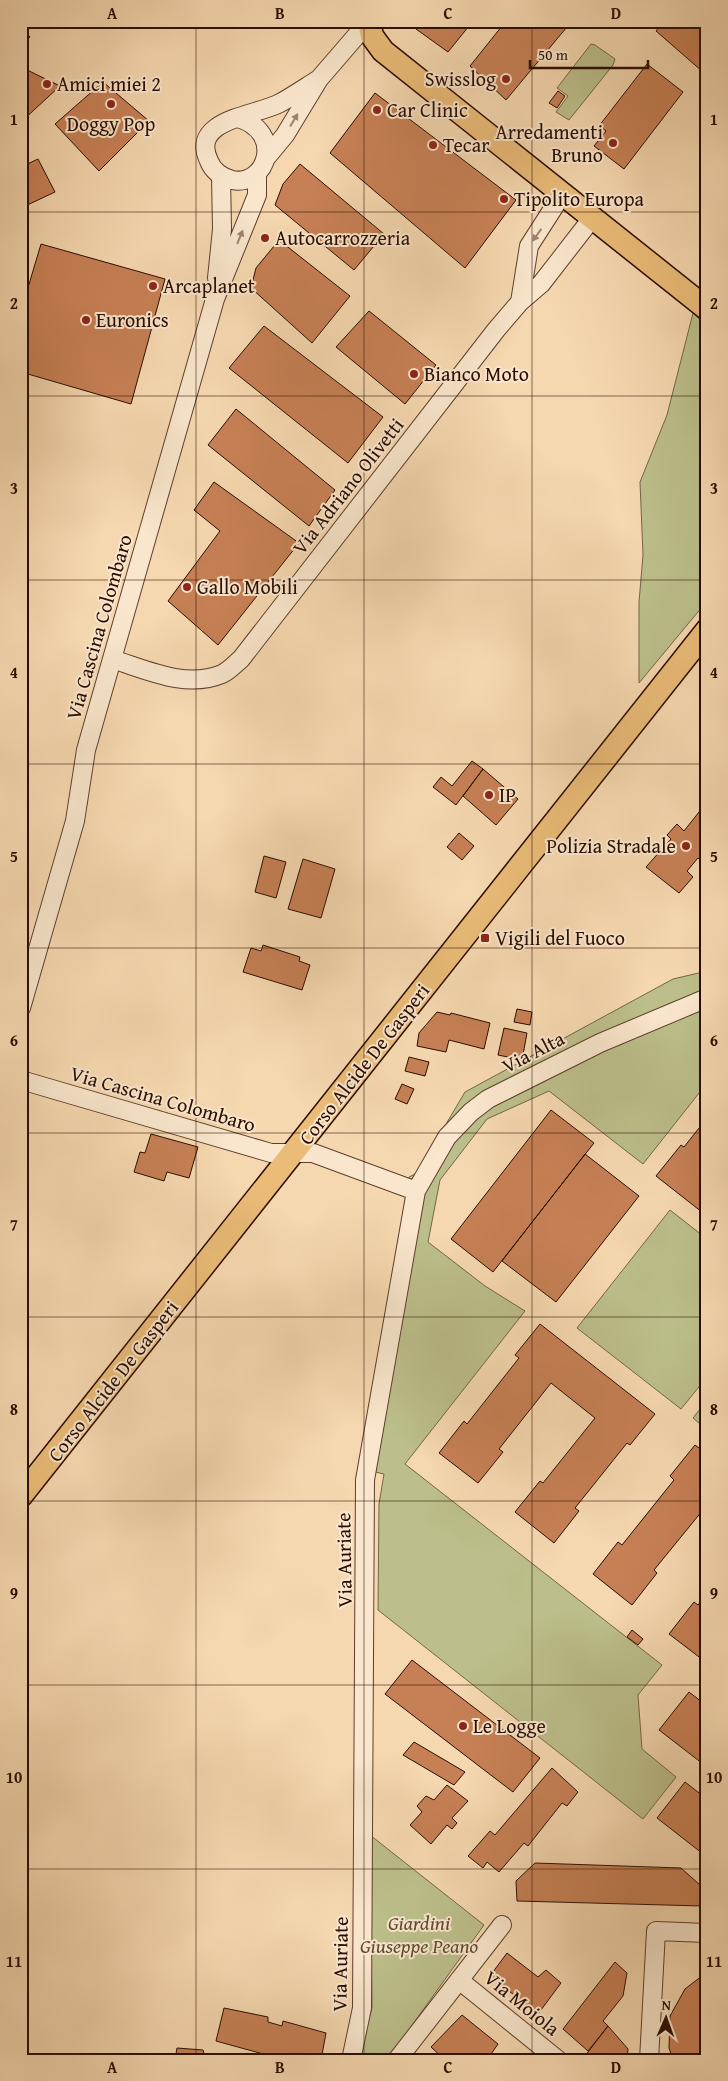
<svg xmlns="http://www.w3.org/2000/svg" width="728" height="2081" viewBox="0 0 728 2081" font-family="'Gentium Book Plus',serif">
<style>
.green{fill:#bcbf8b;stroke:#736646}
.building{fill:#c78055;stroke:#2a0c00}
.lines{fill:none;stroke-linecap:round;stroke-linejoin:round}
.minor-casing{stroke:#5d3f2c;stroke-width:20}
.major-casing{stroke:#2a0c00;stroke-width:25}
.minor{stroke:#f9e6cc;stroke-width:18}
.major{stroke:#ebbc78;stroke-width:22}
.oneway{fill:#9c8470}
.grid{fill:none;stroke:#2a0c00;stroke-width:1;stroke-opacity:0.55}
.poi-dot{fill:#8f2418;stroke:#f9e6cc;stroke-width:2}
.labels{text-anchor:middle;stroke-width:4;stroke-linejoin:round;paint-order:stroke}
.poi-label{font-size:20px;fill:#2a0c00;stroke:#f9e6cc;text-anchor:start}
.street-label{font-size:20px;fill:#2a0c00;stroke:#f9e6cc}
.park-label{font-size:20px;font-style:italic;fill:#5d4b31;stroke:#f9e6cc}
.neatline{fill:none;stroke:#2a0c00;stroke-width:2}
.grid-label{font-size:16px;text-anchor:middle;font-weight:bold;fill:#2a0c00}
</style>
<rect width="100%" height="100%" fill="#f6d8b0"/>
<filter id="stains"><feTurbulence type="fractalNoise" baseFrequency=".004" numOctaves="4"/><feColorMatrix values="0 0 0 0 .2 0 0 0 0 .09 0 0 0 0 .02 0 0 0 .5 -.17"/></filter>
<radialGradient id="worn" r=".72"><stop offset=".6" stop-color="#630" stop-opacity="0"/><stop offset="1" stop-color="#630" stop-opacity=".3"/></radialGradient>
<path class="green" d="M 591,44 L 595,45 L 615,59 L 613,65 L 569,120 L 556,112 L 568,96 L 557,88 Z
M 693,313 L 707,326 L 707,601 L 639,683 L 639,602 L 643,555 L 640,482 L 667,415 Z
M 707,971 L 707,1083 L 643,1164 L 549,1091 L 487,1119 L 440,1180 L 428,1242 L 485,1286 L 525,1311 L 405,1464 L 662,1665 L 638,1695 L 642,1749 L 676,1777 L 643,1819 L 378,1610 L 379,1504 L 384,1474 L 362,1469 L 409,1177 L 417,1173 L 465,1092 L 673,979 Z
M 670,1210 L 707,1239 L 707,1377 L 681,1409 L 577,1328 Z
M 707,1400 L 707,1430 L 693,1418 Z
M 370,1835 L 484,1925 L 387,2060 L 356,2060 L 372,2008 Z"/>
<path class="building" d="M 423,21 L 473,21 L 448,52 L 416,29 Z
M 506,21 L 572,21 L 506,100 L 470,66 Z
M 664,21 L 707,21 L 707,68 L 703,72 L 656,31 Z
M 21,27 L 30,37 L 21,45 Z
M 647,64 L 683,92 L 624,169 L 594,146 L 606,131 L 599,126 Z
M 21,67 L 60,86 L 21,122 Z
M 103,82 L 149,121 L 99,171 L 55,124 Z
M 558,91 L 565,96 L 557,108 L 549,103 Z
M 375,93 L 516,200 L 465,268 L 330,153 Z
M 38,159 L 55,192 L 23,207 L 21,202 L 21,167 Z
M 300,164 L 384,234 L 354,270 L 275,205 L 283,184 Z
M 279,240 L 350,296 L 312,343 L 251,288 L 256,268 Z
M 41,244 L 165,279 L 131,404 L 21,372 L 21,311 Z
M 369,311 L 436,365 L 405,404 L 336,347 Z
M 264,326 L 383,417 L 348,463 L 229,368 Z
M 236,409 L 335,490 L 309,526 L 208,445 Z
M 214,482 L 299,543 L 218,645 L 168,601 L 220,531 L 194,510 Z
M 472,761 L 483,769 L 456,805 L 433,787 L 441,777 L 452,786 Z
M 483,769 L 518,799 L 496,825 L 463,796 Z
M 707,802 L 707,853 L 701,861 L 698,858 L 687,871 L 693,877 L 679,893 L 646,867 L 671,839 L 667,835 L 677,824 L 684,831 Z
M 459,833 L 474,846 L 462,860 L 447,847 Z
M 264,856 L 286,862 L 276,898 L 255,892 Z
M 303,859 L 335,869 L 321,918 L 288,909 Z
M 263,945 L 300,957 L 299,961 L 310,965 L 302,990 L 243,972 L 251,948 L 261,951 Z
M 517,1009 L 532,1012 L 530,1025 L 514,1022 Z
M 437,1012 L 450,1015 L 451,1013 L 490,1023 L 484,1049 L 449,1040 L 446,1052 L 417,1046 L 419,1033 Z
M 504,1028 L 527,1033 L 522,1060 L 498,1055 Z
M 409,1057 L 429,1062 L 425,1076 L 405,1071 Z
M 402,1084 L 414,1089 L 407,1104 L 395,1099 Z
M 551,1110 L 594,1143 L 493,1272 L 451,1239 Z
M 707,1118 L 707,1216 L 656,1176 L 681,1145 L 684,1147 Z
M 151,1134 L 198,1147 L 189,1178 L 167,1172 L 164,1181 L 134,1172 L 140,1152 L 145,1153 Z
M 585,1154 L 639,1196 L 556,1302 L 502,1261 Z
M 540,1324 L 655,1414 L 630,1445 L 627,1443 L 575,1508 L 579,1511 L 554,1543 L 515,1512 L 540,1481 L 543,1483 L 595,1418 L 551,1383 L 499,1449 L 503,1452 L 478,1483 L 439,1453 L 464,1421 L 467,1424 L 519,1358 L 515,1355 Z
M 695,1445 L 707,1454 L 707,1505 L 654,1570 L 657,1573 L 632,1605 L 593,1574 L 618,1542 L 622,1545 L 674,1480 L 670,1476 Z
M 707,1593 L 707,1663 L 669,1634 L 694,1602 L 698,1605 Z
M 632,1630 L 643,1639 L 638,1645 L 627,1637 Z
M 412,1660 L 540,1758 L 513,1792 L 385,1694 Z
M 689,1692 L 707,1706 L 707,1767 L 659,1730 Z
M 414,1742 L 465,1772 L 454,1785 L 403,1755 Z
M 552,1768 L 578,1792 L 567,1806 L 562,1803 L 528,1846 L 524,1843 L 499,1872 L 487,1862 L 483,1868 L 468,1856 L 490,1831 L 495,1835 Z
M 685,1782 L 707,1799 L 707,1857 L 657,1818 Z
M 447,1785 L 468,1801 L 452,1818 L 457,1823 L 452,1829 L 447,1825 L 431,1844 L 410,1825 L 422,1812 L 417,1806 L 426,1796 L 434,1800 Z
M 535,1863 L 681,1868 L 700,1885 L 702,1906 L 517,1901 L 516,1881 Z
M 507,1953 L 538,1977 L 546,1970 L 561,1983 L 538,2014 L 490,1976 Z
M 615,1962 L 627,1973 L 623,1996 L 603,2021 L 608,2026 L 588,2051 L 563,2029 Z
M 707,1972 L 707,2023 L 704,2046 L 706,2060 L 673,2060 L 669,2048 L 670,2016 L 685,1989 Z
M 224,2008 L 268,2017 L 268,2022 L 282,2026 L 283,2021 L 326,2033 L 321,2060 L 285,2060 L 216,2041 Z
M 462,2015 L 498,2044 L 487,2060 L 460,2060 L 454,2054 L 450,2060 L 445,2060 L 431,2047 Z
M 608,2026 L 628,2049 L 627,2060 L 590,2060 L 585,2056 Z
M 177,2048 L 203,2050 L 206,2060 L 175,2060 Z"/>
<g class="lines">
<defs>
<path id="minor" d="M 238,118 C 285,132 267,187 232,180 C 221,177 213,171 209,161 C 189,119 256,116 280,103 C 293,96 306,87 319,79
M 266,158 L 285,135 L 319,79 L 369,21
M 217,278 L 222,229 L 221,176
M 520,302 L 529,246 L 563,193
M 112,659 C 147,670 186,689 222,674 C 229,671 235,664 241,659 L 496,330 L 520,302 L 541,284 L 593,217
M 21,1008 L 75,821 L 86,750 L 112,659 L 215,299 L 257,195 L 257,173
M 21,1080 L 271,1153 L 313,1153 L 416,1191
M 459,1980 L 558,2060
M 351,2060 L 362,2008 L 365,1480 L 416,1191 L 447,1137 L 471,1112 L 488,1099 L 600,1043 L 707,998
M 397,2060 L 502,1925
M 649,2060 L 656,1931 L 707,1933"/>
<path id="major" d="M 369,21 L 372,36 L 383,51 L 707,309
M 21,1496 L 707,630"/>
</defs>
<use href="#minor" class="minor-casing"/>
<use href="#major" class="major-casing"/>
<use href="#minor" class="minor"/>
<use href="#major" class="major"/>
</g>
<defs><path id="oneway-solid" d="M-6-.8H1V-3.2L6.5 0L1 3.2V.8H-6Z" transform="scale(1.25)"/></defs>
<g class="oneway">
<use href="#oneway-solid" transform="translate(294 120) rotate(-59)"/>
<use href="#oneway-solid" transform="translate(537 235) rotate(125)"/>
<use href="#oneway-solid" transform="translate(240 237) rotate(-68)"/>
</g>
<path class="grid" d="M 196,21 L 196,2060M 364,21 L 364,2060M 532,21 L 532,2060M 21,212 L 707,212M 21,396 L 707,396M 21,580 L 707,580M 21,764 L 707,764M 21,948 L 707,948M 21,1133 L 707,1133M 21,1317 L 707,1317M 21,1501 L 707,1501M 21,1685 L 707,1685M 21,1869 L 707,1869"/>
<g class="poi-dot">
<circle cx="506" cy="79" r="5"/>
<circle cx="47" cy="84" r="5"/>
<circle cx="111" cy="104" r="5"/>
<circle cx="377" cy="110" r="5"/>
<circle cx="613" cy="143" r="5"/>
<circle cx="433" cy="145" r="5"/>
<circle cx="504" cy="199" r="5"/>
<circle cx="265" cy="238" r="5"/>
<circle cx="153" cy="286" r="5"/>
<circle cx="86" cy="320" r="5"/>
<circle cx="414" cy="374" r="5"/>
<circle cx="187" cy="587" r="5"/>
<circle cx="489" cy="795" r="5"/>
<circle cx="686" cy="846" r="5"/>
<rect x="480" y="933" width="10" height="10" rx="2.5"/>
<circle cx="463" cy="1726" r="5"/>
</g>
<g class="labels">
<g class="poi-label">
<text x="496" y="86" text-anchor="end">Swisslog</text>
<text x="57" y="91">Amici miei 2</text>
<text x="387" y="117">Car Clinic</text>
<text x="111" y="131" text-anchor="middle">Doggy Pop</text>
<text x="603" y="139" text-anchor="end">Arredamenti<tspan x="603" dy="23">Bruno</tspan></text>
<text x="443" y="152">Tecar</text>
<text x="514" y="206">Tipolito Europa</text>
<text x="275" y="245">Autocarrozzeria</text>
<text x="163" y="293">Arcaplanet</text>
<text x="96" y="327">Euronics</text>
<text x="424" y="381">Bianco Moto</text>
<text x="197" y="594">Gallo Mobili</text>
<text x="499" y="802">IP</text>
<text x="676" y="853" text-anchor="end">Polizia Stradale</text>
<text x="495" y="945">Vigili del Fuoco</text>
<text x="473" y="1733">Le Logge</text>
</g>
<g class="street-label">
<text transform="translate(348 486) rotate(-52)" y="7">Via Adriano Olivetti</text>
<text transform="translate(99 627) rotate(-74)" y="7">Via Cascina Colombaro</text>
<text transform="translate(533 1052) rotate(-27)" y="7">Via Alta</text>
<text transform="translate(364 1064) rotate(-52)" y="7">Corso Alcide De Gasperi</text>
<text transform="translate(163 1099) rotate(16)" y="7">Via Cascina Colombaro</text>
<text transform="translate(113 1381) rotate(-52)" y="7">Corso Alcide De Gasperi</text>
<text transform="translate(344 1560) rotate(-91)" y="7">Via Auriate</text>
<text transform="translate(340 1964) rotate(-89)" y="7">Via Auriate</text>
<text transform="translate(522 2003) rotate(39)" y="7">Via Moiola</text>
</g>
<g class="park-label">
<text x="419" y="1930">Giardini<tspan x="419" dy="23">Giuseppe Peano</tspan></text>
</g>
</g>
<rect width="728" height="2081" fill="none" stroke="#f6d8b0" stroke-width="55"/>
<g transform="translate(666 2018) rotate(2)" stroke="#f9e6cc" stroke-width="4" paint-order="stroke">
<path d="M0-4L9 19L0 12L-9 19Z" fill="#2a0c00"/>
<text y="-8" font-size="14" font-weight="bold" text-anchor="middle" fill="#2a0c00">N</text>
</g>
<path d="M530 60v8h118v-8" fill="none" stroke="#2a0c00" stroke-width="2.5"/>
<text x="538" y="60" font-size="15" fill="#2a0c00" stroke="#f9e6cc" stroke-width="4" paint-order="stroke">50 m</text>
<rect x="28" y="28" width="672" height="2026" class="neatline"/>
<g class="grid-label">
<text x="112" y="19">A</text>
<text x="280" y="19">B</text>
<text x="448" y="19">C</text>
<text x="616" y="19">D</text>
<text x="14" y="125">1</text>
<text x="714" y="125">1</text>
<text x="14" y="309">2</text>
<text x="714" y="309">2</text>
<text x="14" y="494">3</text>
<text x="714" y="494">3</text>
<text x="14" y="678">4</text>
<text x="714" y="678">4</text>
<text x="14" y="862">5</text>
<text x="714" y="862">5</text>
<text x="14" y="1046">6</text>
<text x="714" y="1046">6</text>
<text x="14" y="1230">7</text>
<text x="714" y="1230">7</text>
<text x="14" y="1415">8</text>
<text x="714" y="1415">8</text>
<text x="14" y="1599">9</text>
<text x="714" y="1599">9</text>
<text x="14" y="1783">10</text>
<text x="714" y="1783">10</text>
<text x="14" y="1967">11</text>
<text x="714" y="1967">11</text>
<text x="112" y="2073">A</text>
<text x="280" y="2073">B</text>
<text x="448" y="2073">C</text>
<text x="616" y="2073">D</text>
</g>
<rect width="100%" height="100%" filter="url(#stains)"/>
<rect width="100%" height="100%" fill="url(#worn)"/>
</svg>
